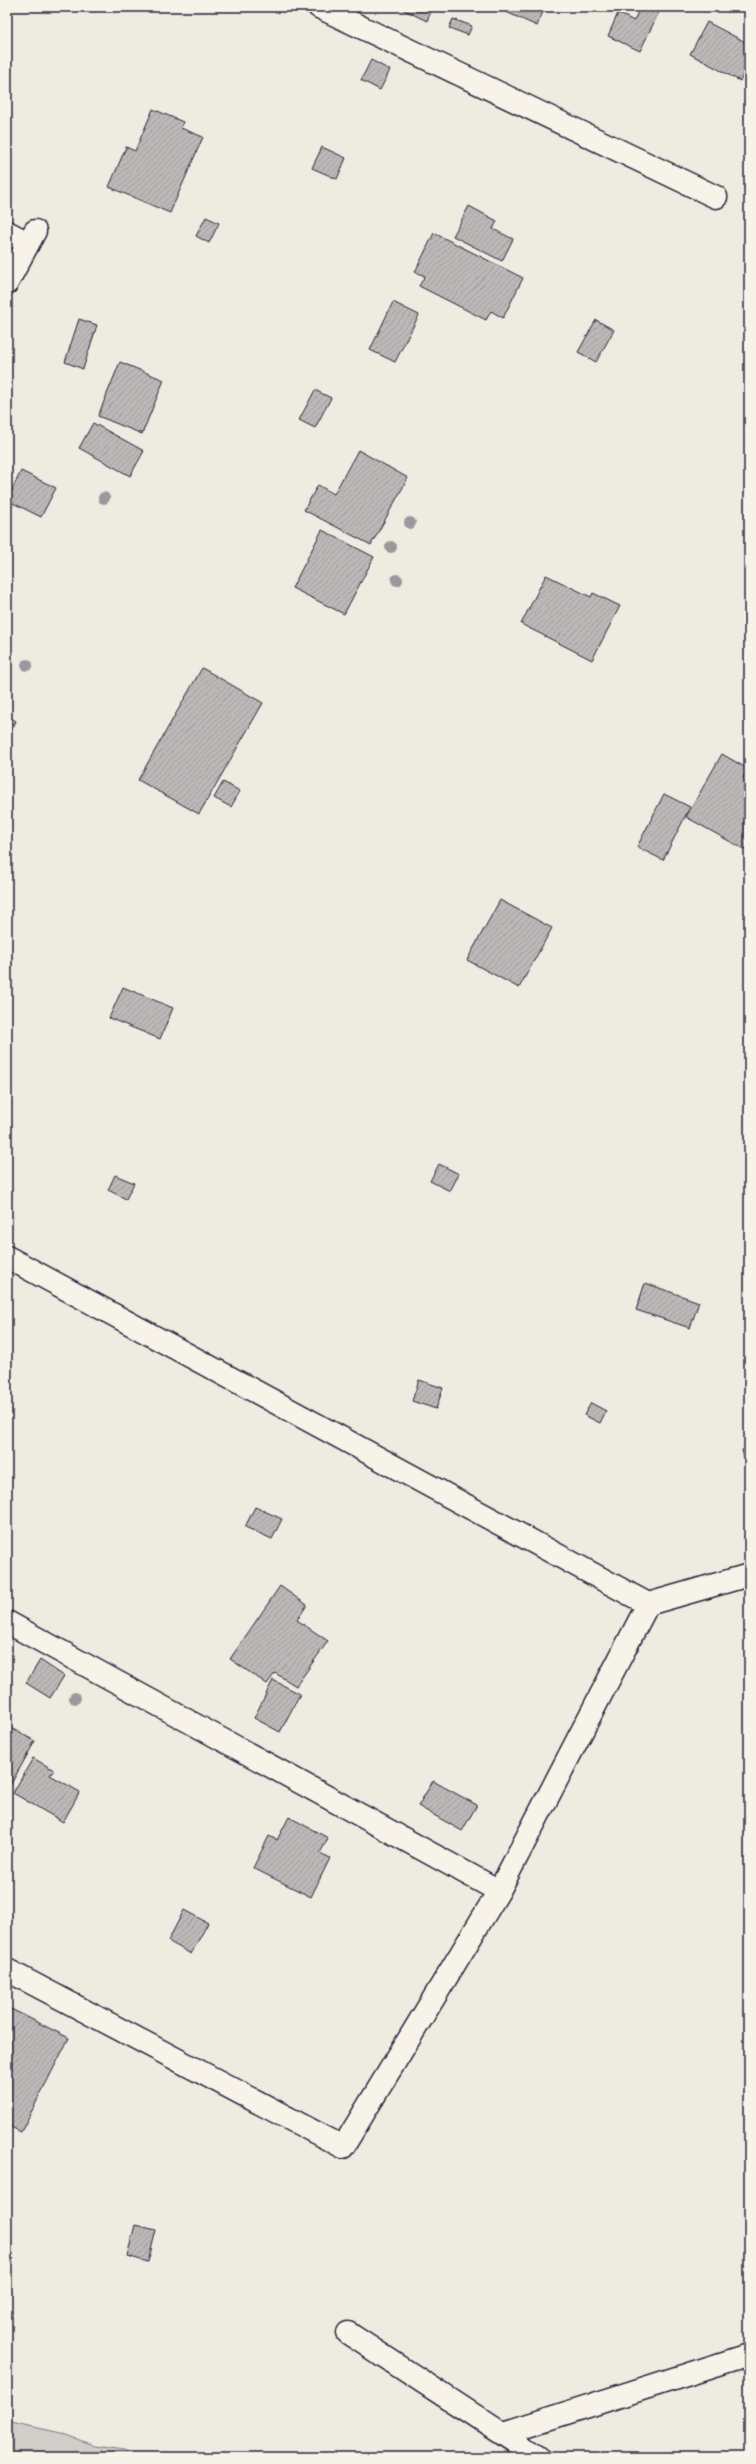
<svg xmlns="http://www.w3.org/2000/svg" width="756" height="2464" viewBox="0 0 756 2464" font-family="'Gochi Hand',sans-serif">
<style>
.grass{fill:#d1cdc9;stroke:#7a7882}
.building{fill:url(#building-hatch);stroke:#22223b}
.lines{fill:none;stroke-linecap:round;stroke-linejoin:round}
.minor-casing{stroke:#22223b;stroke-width:25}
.minor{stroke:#f7f3e8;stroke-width:22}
.tree{fill:#9b989d}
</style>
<defs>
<pattern id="building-hatch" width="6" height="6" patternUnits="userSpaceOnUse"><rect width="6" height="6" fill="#bbb8b7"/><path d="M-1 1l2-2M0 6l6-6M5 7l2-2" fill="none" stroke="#a09e9e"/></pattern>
</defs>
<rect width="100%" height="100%" fill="#eeebe1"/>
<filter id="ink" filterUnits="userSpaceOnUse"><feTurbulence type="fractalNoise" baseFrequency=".025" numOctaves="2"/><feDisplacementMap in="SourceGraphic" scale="8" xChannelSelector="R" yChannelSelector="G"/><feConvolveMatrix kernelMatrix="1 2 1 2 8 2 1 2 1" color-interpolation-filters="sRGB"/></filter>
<g filter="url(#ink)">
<path class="grass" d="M 7,2421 L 61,2433 L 95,2446 L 124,2450 L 138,2457 L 7,2457 Z"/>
<path class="building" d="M 398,7 L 433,7 L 427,21 Z
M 495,7 L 545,7 L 537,26 Z
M 640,7 L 649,7 L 659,12 L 640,51 L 608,36 L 618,13 L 634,21 Z
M 453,19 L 472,26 L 468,35 L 449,28 Z
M 707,22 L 749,44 L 749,64 L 740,81 L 690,54 Z
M 371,60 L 390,70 L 380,90 L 361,80 Z
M 153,109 L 183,122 L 181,128 L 203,137 L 170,213 L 109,187 L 126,147 L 135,151 Z
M 322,147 L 346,158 L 337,179 L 312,168 Z
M 469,206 L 497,221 L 493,229 L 513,239 L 502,261 L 453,236 Z
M 206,217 L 219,223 L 209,243 L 196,236 Z
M 434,233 L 523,278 L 503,318 L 491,311 L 486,320 L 419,286 L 425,276 L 415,272 Z
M 393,302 L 419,315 L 395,362 L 370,350 Z
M 79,319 L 97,325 L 83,369 L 65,362 Z
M 596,320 L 614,330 L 596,362 L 578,352 Z
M 120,362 L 164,380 L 142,434 L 98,416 Z
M 315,390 L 331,398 L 315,428 L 299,420 Z
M 93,423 L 144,451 L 130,476 L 79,448 Z
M 358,450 L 408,478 L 371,545 L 304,510 L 318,485 L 334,494 Z
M 21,471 L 56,488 L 41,517 L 7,500 Z
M 7,502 L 13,505 L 7,517 Z
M 322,530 L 374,557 L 344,614 L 292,588 Z
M 546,575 L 591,597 L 593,593 L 620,606 L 592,660 L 521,624 Z
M 202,668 L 263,703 L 199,814 L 138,780 Z
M 7,716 L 16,721 L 7,740 Z
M 722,754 L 748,769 L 743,778 L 749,781 L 749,847 L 747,851 L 686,817 Z
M 223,782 L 240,791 L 231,807 L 214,798 Z
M 664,794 L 690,807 L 663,860 L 637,847 Z
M 500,900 L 552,928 L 519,988 L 467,960 Z
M 123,987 L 173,1008 L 160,1039 L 109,1018 Z
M 439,1164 L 459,1174 L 450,1191 L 430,1181 Z
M 115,1175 L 134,1183 L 126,1199 L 108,1190 Z
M 645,1283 L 699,1302 L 690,1328 L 636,1310 Z
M 419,1380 L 443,1388 L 436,1409 L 412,1401 Z
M 591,1403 L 606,1411 L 600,1423 L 584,1415 Z
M 749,1448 L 749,1475 L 742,1450 Z
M 255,1507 L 282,1519 L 272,1539 L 245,1527 Z
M 280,1586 L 307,1605 L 297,1620 L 328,1641 L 296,1686 L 275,1673 L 267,1684 L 230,1659 Z
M 40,1660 L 64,1676 L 50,1698 L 26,1683 Z
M 273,1680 L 300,1694 L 280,1732 L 254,1718 Z
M 7,1726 L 35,1741 L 7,1791 Z
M 33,1758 L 54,1770 L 50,1775 L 80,1792 L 63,1822 L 13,1793 Z
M 433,1781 L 477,1805 L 462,1831 L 418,1806 Z
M 289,1817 L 328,1838 L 320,1853 L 330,1858 L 311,1897 L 253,1868 L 269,1836 L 277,1840 Z
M 184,1910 L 208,1923 L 191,1954 L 168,1941 Z
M 11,2009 L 69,2038 L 21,2132 L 7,2125 L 7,2017 Z
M 135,2225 L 156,2230 L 148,2262 L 127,2256 Z"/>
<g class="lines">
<defs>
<path id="minor" d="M 319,7 L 716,197
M 7,232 L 28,243
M 7,283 L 35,231
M 7,1257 L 648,1604
M 7,1622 L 499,1891
M 7,1970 L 343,2147 L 499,1891 L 648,1604 L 749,1575
M 348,2333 L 538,2457
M 503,2433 L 749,2355"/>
</defs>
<use href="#minor" class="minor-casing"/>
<use href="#minor" class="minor"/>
</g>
<g class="tree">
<circle cx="104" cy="498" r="6"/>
<circle cx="410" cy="523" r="6"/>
<circle cx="391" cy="547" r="6"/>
<circle cx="397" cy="580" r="6"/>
<circle cx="27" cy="665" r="6"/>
<circle cx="75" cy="1698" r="6"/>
</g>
</g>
<rect width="756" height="2464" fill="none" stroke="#f7f3e8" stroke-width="24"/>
<rect x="12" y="12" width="732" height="2440" fill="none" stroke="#22223b" stroke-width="1.5" filter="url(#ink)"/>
</svg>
